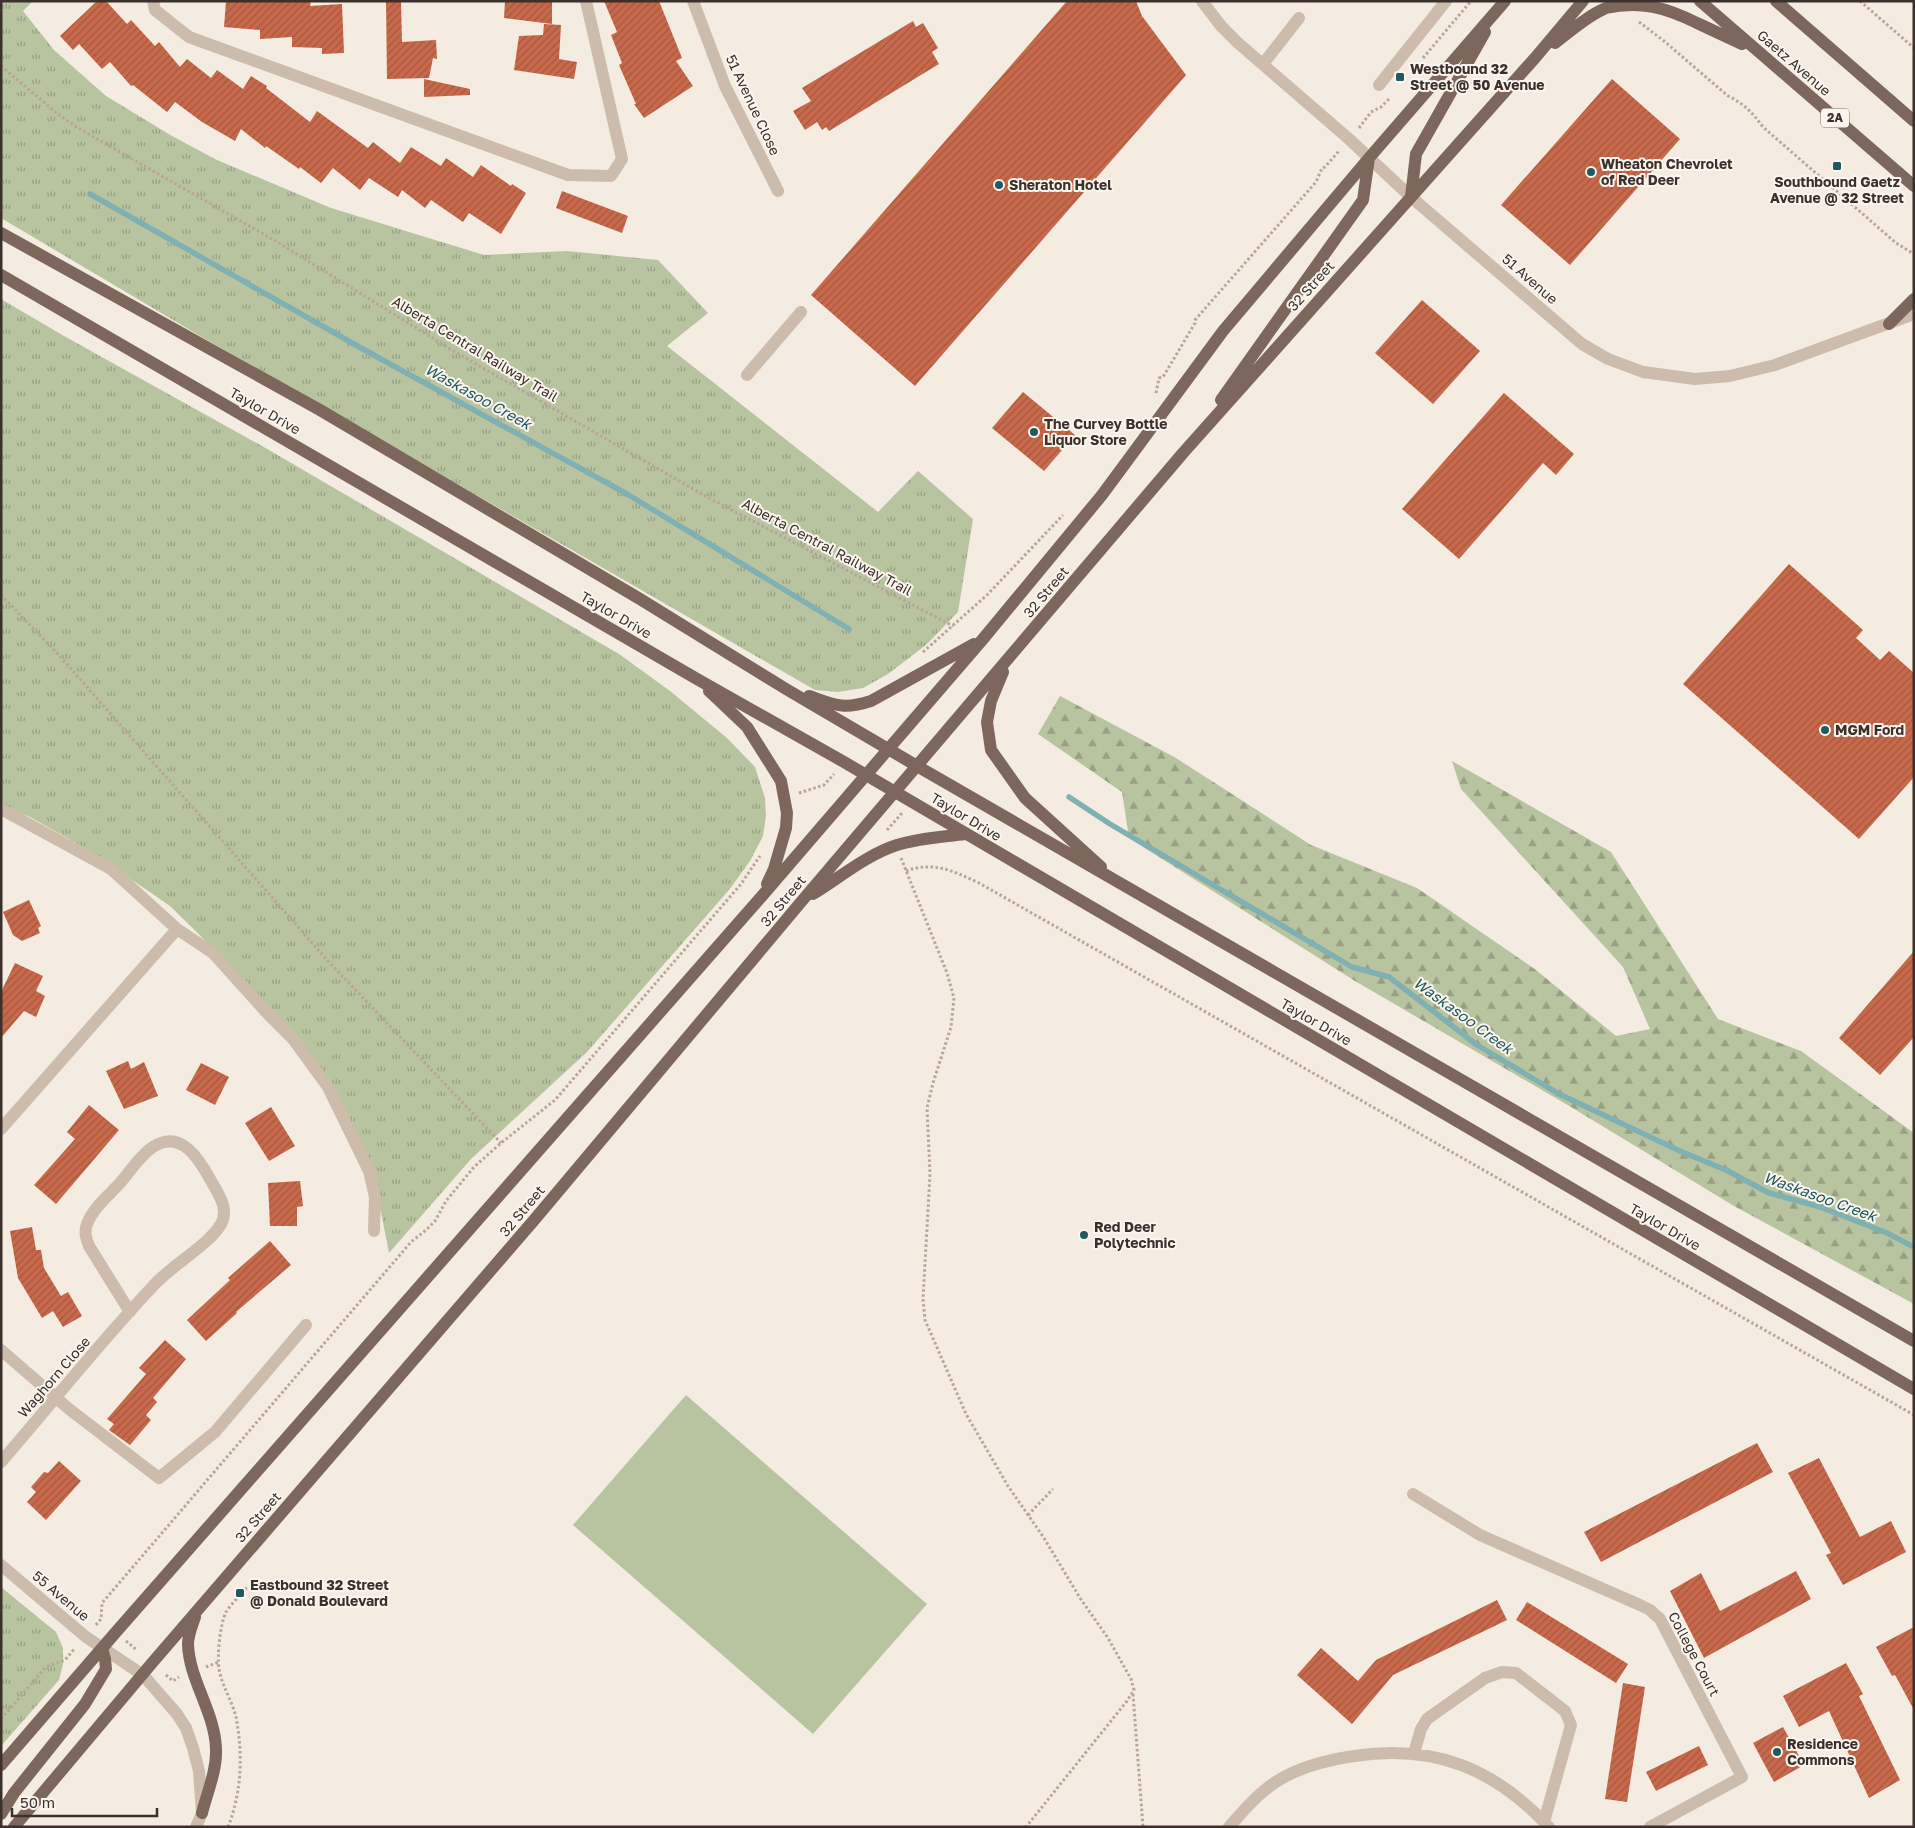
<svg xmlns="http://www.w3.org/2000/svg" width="1915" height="1828" viewBox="0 0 1915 1828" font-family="'Golos Text',sans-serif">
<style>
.grass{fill:#b8c4a0}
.forest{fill:url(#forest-firs)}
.park{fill:url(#park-tufts)}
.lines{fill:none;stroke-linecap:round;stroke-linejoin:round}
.stream{stroke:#7fb0b2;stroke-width:5.5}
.building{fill:url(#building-hatch)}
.path{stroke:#b9a596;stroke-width:3;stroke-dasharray:2.5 2.5;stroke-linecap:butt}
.minor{stroke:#cdbbac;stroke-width:12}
.major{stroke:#7d675c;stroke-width:12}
.poi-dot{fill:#1f5a5e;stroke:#fbf5ee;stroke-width:2}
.labels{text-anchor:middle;stroke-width:4;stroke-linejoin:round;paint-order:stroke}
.shield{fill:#fbf5ee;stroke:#756b66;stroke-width:1}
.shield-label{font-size:12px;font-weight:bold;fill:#3b302b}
.street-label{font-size:14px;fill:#3b302b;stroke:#fbf5ee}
.poi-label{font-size:14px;font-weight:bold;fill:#3b302b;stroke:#fbf5ee;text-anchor:start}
.water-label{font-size:15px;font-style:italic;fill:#1f5a5e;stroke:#fbf5ee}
</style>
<defs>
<pattern id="forest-firs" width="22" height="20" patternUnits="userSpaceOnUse" patternTransform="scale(1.25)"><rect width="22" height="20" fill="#b8c4a0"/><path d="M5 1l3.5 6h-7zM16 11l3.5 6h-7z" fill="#97a083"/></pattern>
<pattern id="park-tufts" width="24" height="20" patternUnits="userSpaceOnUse" patternTransform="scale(1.25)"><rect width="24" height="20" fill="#b8c4a0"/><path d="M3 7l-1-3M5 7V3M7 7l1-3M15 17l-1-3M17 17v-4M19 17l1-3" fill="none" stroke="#97a083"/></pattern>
<pattern id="building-hatch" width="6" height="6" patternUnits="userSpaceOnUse" patternTransform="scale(1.25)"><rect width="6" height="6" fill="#c8694b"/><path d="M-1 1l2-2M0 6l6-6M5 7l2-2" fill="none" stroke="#a4573f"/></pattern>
</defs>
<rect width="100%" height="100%" fill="#f4ebe1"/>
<path class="grass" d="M 686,1395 L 927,1604 L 813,1734 L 573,1525 Z"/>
<path class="forest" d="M 1060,696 L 1176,758 L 1311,845 L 1417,888 L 1536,970 L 1616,1036 L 1650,1029 L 1623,967 L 1461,789 L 1452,761 L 1611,852 L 1718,1019 L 1801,1051 L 1914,1133 L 1914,1304 L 1734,1206 L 1571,1107 L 1355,981 L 1129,838 L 1122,792 L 1038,734 Z"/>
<path class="park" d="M 1,1 L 33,1 L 23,11 L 54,50 L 106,96 L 172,136 L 217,160 L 331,208 L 484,255 L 567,251 L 658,260 L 708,313 L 667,346 L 878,512 L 918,471 L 973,519 L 958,612 L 926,645 L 888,674 L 863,688 L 838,692 L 815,690 L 200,336 L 1,218 Z
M 1,299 L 64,336 L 262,446 L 619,654 L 670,691 L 727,738 L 755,767 L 765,798 L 766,816 L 763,836 L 750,861 L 729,890 L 587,1052 L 471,1159 L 389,1253 L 381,1212 L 338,1106 L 221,956 L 170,906 L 90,851 L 30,817 L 1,805 Z
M 1,1587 L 56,1632 L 63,1648 L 63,1664 L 59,1680 L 1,1746 Z"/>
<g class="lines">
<path class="stream" d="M 90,194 L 361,348 L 627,494 L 849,629
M 1069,797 L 1110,824 L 1352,967 L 1389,977 L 1477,1045 L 1559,1094 L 1682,1152 L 1726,1170 L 1769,1193 L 1820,1207 L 1887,1233 L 1914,1247"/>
</g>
<path class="building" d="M 97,1 L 106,1 L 127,24 L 131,20 L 155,46 L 159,42 L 180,67 L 187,59 L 211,78 L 217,70 L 243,89 L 251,76 L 267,86 L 266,88 L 310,122 L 317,111 L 368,148 L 373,142 L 400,163 L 411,147 L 441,166 L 446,158 L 473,177 L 481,165 L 511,186 L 512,184 L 526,193 L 501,234 L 469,213 L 463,222 L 431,200 L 425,208 L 402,190 L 398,197 L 369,178 L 360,190 L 333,168 L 321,183 L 300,167 L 299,169 L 266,146 L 265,148 L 241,129 L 235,141 L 202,122 L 175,102 L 167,112 L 133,85 L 131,86 L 110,62 L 102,69 L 79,44 L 73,50 L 60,36 Z
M 226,1 L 311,1 L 310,6 L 342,4 L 344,53 L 322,54 L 322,48 L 292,47 L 292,37 L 260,39 L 260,30 L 224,27 Z
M 386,1 L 401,1 L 402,42 L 436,40 L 437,59 L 433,58 L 429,78 L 387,79 Z
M 505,1 L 552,1 L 552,24 L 504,18 Z
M 604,1 L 659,1 L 682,58 L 676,61 L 693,86 L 644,118 L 634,104 L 636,104 L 619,65 L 622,63 L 611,35 L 617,32 Z
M 1067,1 L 1136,1 L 1142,16 L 1186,75 L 915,386 L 811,295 Z
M 913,21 L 916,27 L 923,23 L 938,48 L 932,52 L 939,64 L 829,131 L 826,127 L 822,130 L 817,122 L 805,130 L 793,111 L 811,101 L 802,88 Z
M 544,24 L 561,25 L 559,59 L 577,62 L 574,79 L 514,70 L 519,36 L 543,35 Z
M 424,79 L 470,89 L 470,95 L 424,97 Z
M 1612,79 L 1680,139 L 1570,265 L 1501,205 Z
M 562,191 L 628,216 L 622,233 L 556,208 Z
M 1422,300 L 1480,351 L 1433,404 L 1375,353 Z
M 1023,392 L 1075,435 L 1044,471 L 992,428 Z
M 1504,393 L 1574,454 L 1556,475 L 1543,463 L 1459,559 L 1402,509 Z
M 1789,564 L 1863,630 L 1856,638 L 1880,660 L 1889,651 L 1914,673 L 1914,777 L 1859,839 L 1683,684 Z
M 29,900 L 41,926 L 38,928 L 40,933 L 22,941 L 13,935 L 3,912 Z
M 1914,951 L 1914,1037 L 1880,1075 L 1839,1038 Z
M 15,963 L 43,976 L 36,991 L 45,996 L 36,1017 L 24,1011 L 1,1038 L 1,992 Z
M 128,1061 L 131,1069 L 144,1062 L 158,1096 L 124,1109 L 106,1071 Z
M 201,1063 L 229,1077 L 215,1105 L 186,1090 Z
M 89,1105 L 119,1130 L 56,1204 L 34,1185 L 75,1139 L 67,1132 Z
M 271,1107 L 295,1146 L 269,1161 L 245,1123 Z
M 300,1181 L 303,1206 L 297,1207 L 297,1226 L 270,1226 L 268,1183 Z
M 32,1227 L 36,1250 L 41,1250 L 44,1268 L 61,1296 L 68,1292 L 82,1316 L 63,1327 L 53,1311 L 42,1318 L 18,1278 L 10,1231 Z
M 270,1241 L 291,1265 L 236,1312 L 237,1313 L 206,1341 L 187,1320 L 230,1280 L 228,1278 Z
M 165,1340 L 186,1359 L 153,1398 L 157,1402 L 146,1415 L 151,1420 L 130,1445 L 109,1430 L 114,1424 L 107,1419 L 146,1374 L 139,1368 Z
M 1757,1443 L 1773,1472 L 1601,1562 L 1584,1532 Z
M 1819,1458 L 1860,1537 L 1891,1521 L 1906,1552 L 1843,1585 L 1826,1555 L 1831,1553 L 1788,1473 Z
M 59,1461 L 81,1481 L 46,1520 L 27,1502 L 36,1492 L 31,1487 L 44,1472 L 48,1473 Z
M 1796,1571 L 1811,1599 L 1704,1658 L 1670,1591 L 1701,1573 L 1720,1611 Z
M 1497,1600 L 1507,1620 L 1393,1675 L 1352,1724 L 1297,1675 L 1321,1648 L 1358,1681 L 1376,1660 Z
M 1527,1602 L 1628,1664 L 1616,1683 L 1516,1620 Z
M 1914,1627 L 1914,1710 L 1895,1675 L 1892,1676 L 1876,1647 Z
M 1846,1663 L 1863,1694 L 1859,1696 L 1900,1780 L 1869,1798 L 1829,1711 L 1799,1727 L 1783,1696 Z
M 1623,1683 L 1645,1687 L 1627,1802 L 1605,1799 Z
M 1783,1727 L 1804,1765 L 1774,1782 L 1753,1743 Z
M 1699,1746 L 1708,1765 L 1656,1791 L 1646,1772 Z"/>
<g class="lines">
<path class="path" d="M 1860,1 L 1914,48
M 1639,22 L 1664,41 L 1728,96 C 1743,103 1753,113 1763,127 L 1896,243 L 1914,254
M 1423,58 L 1471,1
M 1,66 L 59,115 L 78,128 L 279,243 L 450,349 L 707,497 L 953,626
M 1359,128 L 1371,112 L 1381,107 L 1390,98
M 1156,393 L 1159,378 L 1163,377 L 1195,323 L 1195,320 L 1316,182 L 1322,168 L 1325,167 L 1339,151
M 1,595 L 57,653 L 328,961 L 501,1143
M 923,652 L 987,595 L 1063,515
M 799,793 L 824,785 L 834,774
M 887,830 L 902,813
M 901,858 L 947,973 L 954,998 L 951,1027 L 933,1083 L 927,1108 L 930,1174 L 923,1299 L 925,1320 L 966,1414 L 1008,1486 L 1044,1538 L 1080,1598 L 1108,1638 L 1131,1679 L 1134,1690 L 1127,1701 L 1026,1827
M 906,871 C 933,861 954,871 979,883 L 1914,1415
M 1028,1515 L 1053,1489
M 96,1625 L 101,1619 L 102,1603 L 411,1242 L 426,1230 L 435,1221 L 446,1201 L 474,1167 L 501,1143 L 555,1100 L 741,884 L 760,856
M 126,1641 L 137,1650
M 206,1667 L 219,1662
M 166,1675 L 173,1681 L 179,1677
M 1133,1694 L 1143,1827
M 1,1719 L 46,1667 L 65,1660 L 75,1648
M 228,1827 C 242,1791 243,1754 236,1717 C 232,1701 222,1686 219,1669 C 217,1656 220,1624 226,1612 C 232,1603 241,1594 248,1586"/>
<path class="minor" d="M 153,1 L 155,10 L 189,37 L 568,175 L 611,176 L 622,159 L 586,1
M 693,1 L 725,86 L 778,191
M 1202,1 L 1221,26 L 1237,42 L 1349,139 L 1411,197 L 1582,344 L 1608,359 L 1643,372 L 1695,379 L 1730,376 L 1775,365 L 1914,314
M 1263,64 L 1299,18
M 1379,85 L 1446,1
M 747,375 L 801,312
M 1,809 L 111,869 L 177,929 L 213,953 L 268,1014 L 293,1039 L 328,1087 L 369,1171 L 375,1197 L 374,1231
M 1,1129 L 177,929
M 1,1350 L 69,1409 L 159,1478 L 215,1432 L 306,1325
M 1,1462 C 52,1403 101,1341 154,1285 C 171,1266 210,1244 221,1224 C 230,1208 217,1192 210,1179 C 199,1159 181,1129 153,1147 C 140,1155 130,1172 120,1183 C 109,1195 93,1208 87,1224 C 84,1232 86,1238 89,1246 L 130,1312
M 1413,1494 L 1480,1535 L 1640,1605 L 1650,1610 L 1660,1619 L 1742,1777 L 1650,1827
M 1,1565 L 86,1637 L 143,1675 L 177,1714 L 186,1728 L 193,1748 L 199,1771 L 202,1813 L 196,1827
M 1414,1753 L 1421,1729 L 1427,1719 L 1485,1678 L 1502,1672 L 1516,1673 L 1565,1711 L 1571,1725 L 1544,1822
M 1229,1827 C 1243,1811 1260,1791 1279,1780 C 1302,1766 1327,1760 1354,1756 C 1434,1744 1494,1768 1549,1827"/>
<path class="major" d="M 1700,1 L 1914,186
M 1776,1 L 1914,121
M 1555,43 C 1571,31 1587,16 1606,8 C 1640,0 1667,8 1697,23 C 1712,30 1727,37 1742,44
M 1411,197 L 1416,154 L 1485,32
M 1,233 L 320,410 L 640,599 L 786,689 L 917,766 L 1914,1341
M 1,275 L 697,679 L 844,762 L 1914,1389
M 1889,324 L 1914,299
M 1221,400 L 1363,200 L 1369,158
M 1003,672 L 991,701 L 987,722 L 991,750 L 1025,798 L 1101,867
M 709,691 L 747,727 L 781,781 L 787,813 L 786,828 L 774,869 L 767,884
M 809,696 C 835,705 843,710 871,701 L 974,644
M 813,894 C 839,878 868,854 897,845 C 919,838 942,837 965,834
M 195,1617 C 192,1626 188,1635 188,1644 C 189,1680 215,1712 216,1749 C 217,1770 207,1793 202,1813
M 1,1765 L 116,1632 L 762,896 L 983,639 L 1102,495 L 1223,331 L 1369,158 L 1505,1
M 1,1814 L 14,1793 L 85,1704 L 106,1669 L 105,1659 L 102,1648
M 14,1827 L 152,1663 L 535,1219 L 801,902 L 1183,453 L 1535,58 L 1583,1"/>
</g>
<g class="poi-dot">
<rect x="1395" y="72" width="10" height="10" rx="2.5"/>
<rect x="1832" y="161" width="10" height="10" rx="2.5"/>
<circle cx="1591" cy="172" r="5"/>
<circle cx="999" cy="185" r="5"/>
<circle cx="1034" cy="432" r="5"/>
<circle cx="1825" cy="730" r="5"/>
<circle cx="1084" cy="1235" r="5"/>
<rect x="235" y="1588" width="10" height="10" rx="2.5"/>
<circle cx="1777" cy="1752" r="5"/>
</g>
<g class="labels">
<rect class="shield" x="1821" y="108.5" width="28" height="19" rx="4"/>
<g class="shield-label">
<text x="1835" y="122">2A</text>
</g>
<g class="street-label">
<text transform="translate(1794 63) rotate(41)" y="5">Gaetz Avenue</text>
<text transform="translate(753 105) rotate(65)" y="5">51 Avenue Close</text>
<text transform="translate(1530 279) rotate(41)" y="5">51 Avenue</text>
<text transform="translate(1311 286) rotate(-48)" y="5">32 Street</text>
<text transform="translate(475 349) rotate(31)" y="5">Alberta Central Railway Trail</text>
<text transform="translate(265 411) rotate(30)" y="5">Taylor Drive</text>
<text transform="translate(827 547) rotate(28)" y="5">Alberta Central Railway Trail</text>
<text transform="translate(1046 592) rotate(-50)" y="5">32 Street</text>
<text transform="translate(616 615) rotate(30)" y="5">Taylor Drive</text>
<text transform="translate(966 817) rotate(31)" y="5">Taylor Drive</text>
<text transform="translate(783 901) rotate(-50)" y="5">32 Street</text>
<text transform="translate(1316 1022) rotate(30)" y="5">Taylor Drive</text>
<text transform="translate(522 1211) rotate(-50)" y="5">32 Street</text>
<text transform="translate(1665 1227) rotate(30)" y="5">Taylor Drive</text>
<text transform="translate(54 1377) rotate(-49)" y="5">Waghorn Close</text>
<text transform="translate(258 1517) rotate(-49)" y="5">32 Street</text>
<text transform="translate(61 1596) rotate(40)" y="5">55 Avenue</text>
<text transform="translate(1694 1654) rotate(62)" y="5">College Court</text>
</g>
<g class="poi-label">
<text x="1410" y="74">Westbound 32<tspan x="1410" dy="16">Street @ 50 Avenue</tspan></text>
<text x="1601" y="169">Wheaton Chevrolet<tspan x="1601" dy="16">of Red Deer</tspan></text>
<text x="1837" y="187" text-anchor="middle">Southbound Gaetz<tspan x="1837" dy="16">Avenue @ 32 Street</tspan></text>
<text x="1009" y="190">Sheraton Hotel</text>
<text x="1044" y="429">The Curvey Bottle<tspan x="1044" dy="16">Liquor Store</tspan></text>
<text x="1835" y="735">MGM Ford</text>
<text x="1094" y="1232">Red Deer<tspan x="1094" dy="16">Polytechnic</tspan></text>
<text x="250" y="1590">Eastbound 32 Street<tspan x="250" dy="16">@ Donald Boulevard</tspan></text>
<text x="1787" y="1749">Residence<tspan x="1787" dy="16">Commons</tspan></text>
</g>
<g class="water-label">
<text transform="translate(478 397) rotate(29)" y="5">Waskasoo Creek</text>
<text transform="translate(1463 1016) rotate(36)" y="5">Waskasoo Creek</text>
<text transform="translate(1820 1197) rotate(20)" y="5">Waskasoo Creek</text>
</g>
</g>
<rect width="1915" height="1828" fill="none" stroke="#3b302b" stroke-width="5"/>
<path d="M12 1808v8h145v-8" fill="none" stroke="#3b302b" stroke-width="2.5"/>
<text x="20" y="1808" font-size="15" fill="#3b302b" stroke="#fbf5ee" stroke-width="4" paint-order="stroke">50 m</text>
</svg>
